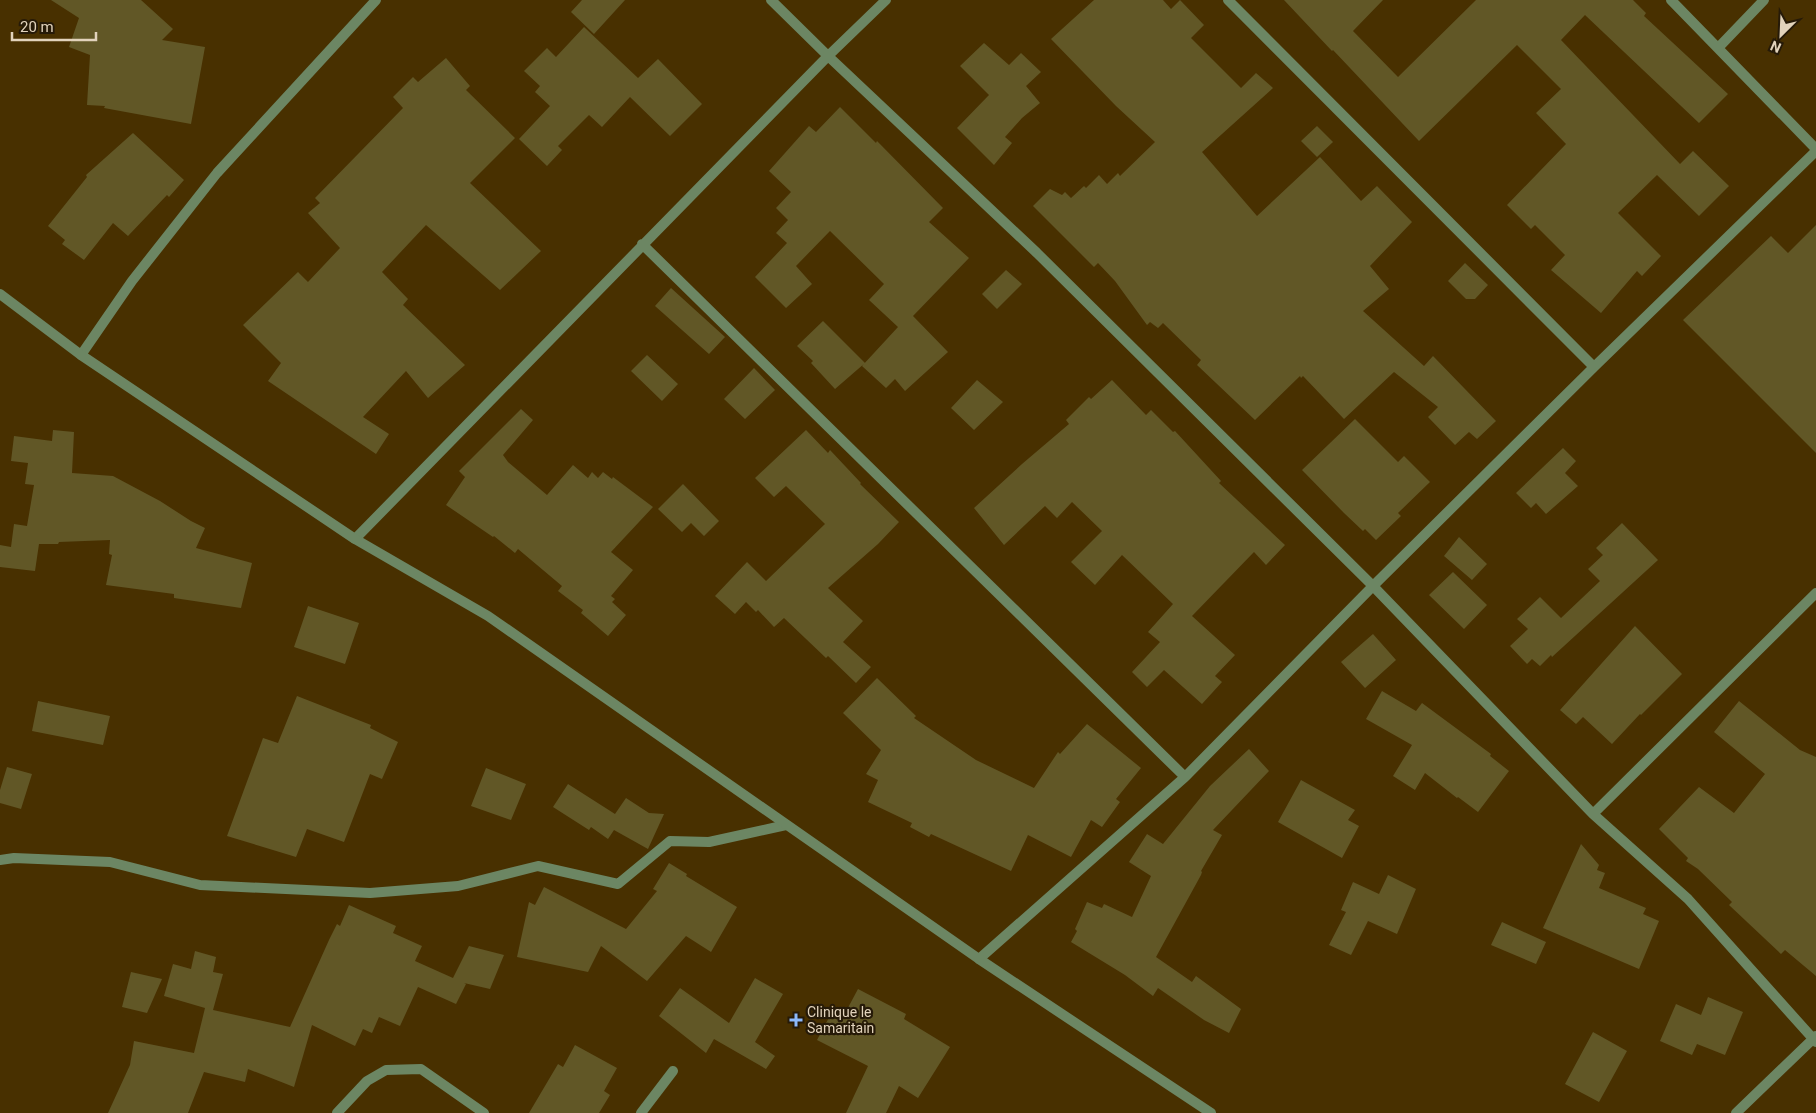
<svg xmlns="http://www.w3.org/2000/svg" width="1816" height="1113" viewBox="0 0 1816 1113" font-family="Roboto,sans-serif">
<style>
.building{fill:#615726}
.lines{fill:none;stroke-linecap:round;stroke-linejoin:round}
.minor{stroke:#6c8663;stroke-width:10}
.tertiary{stroke:#6c8663;stroke-width:10}
.poi-dot{fill:#8cb9fc;stroke:#261a08;stroke-width:2}
.labels{text-anchor:middle;stroke-width:4.5;stroke-linejoin:round;paint-order:stroke}
.poi-label{font-size:14px;fill:#e2d3bc;stroke:#261a08;text-anchor:start}
</style>
<rect width="100%" height="100%" fill="#483000"/>
<path class="building" d="M 51,0 L 141,0 L 173,29 L 162,40 L 205,47 L 191,124 L 104,108 L 105,106 L 87,105 L 90,55 L 69,47 L 79,18 Z
M 582,0 L 625,0 L 594,34 L 571,12 Z
M 1094,0 L 1163,0 L 1171,9 L 1180,0 L 1204,25 L 1191,38 L 1241,88 L 1256,73 L 1273,88 L 1202,152 L 1257,216 L 1320,157 L 1361,201 L 1377,186 L 1412,222 L 1370,266 L 1389,289 L 1363,311 L 1424,366 L 1433,356 L 1496,421 L 1477,439 L 1469,432 L 1455,445 L 1428,417 L 1438,407 L 1394,372 L 1344,419 L 1303,376 L 1301,378 L 1300,376 L 1255,420 L 1197,365 L 1201,360 L 1163,323 L 1158,328 L 1150,322 L 1147,325 L 1115,281 L 1098,263 L 1094,267 L 1033,206 L 1050,189 L 1062,195 L 1065,192 L 1071,198 L 1084,186 L 1086,188 L 1099,175 L 1107,184 L 1118,173 L 1120,176 L 1155,142 L 1116,106 L 1051,39 Z
M 1284,0 L 1383,0 L 1353,31 L 1398,77 L 1476,0 L 1633,0 L 1646,13 L 1644,16 L 1728,94 L 1699,123 L 1585,15 L 1561,40 L 1680,164 L 1693,151 L 1729,186 L 1699,216 L 1657,175 L 1618,213 L 1661,256 L 1642,276 L 1637,271 L 1601,313 L 1551,270 L 1565,255 L 1535,225 L 1531,229 L 1507,205 L 1566,144 L 1536,113 L 1561,89 L 1517,45 L 1419,141 L 1333,50 L 1332,51 Z
M 584,27 L 638,78 L 658,59 L 702,104 L 670,136 L 630,97 L 602,127 L 589,115 L 558,146 L 562,150 L 547,166 L 519,139 L 550,106 L 535,92 L 540,86 L 524,71 L 547,48 L 556,57 Z
M 984,43 L 1009,65 L 1021,53 L 1041,72 L 1026,86 L 1040,103 L 1022,118 L 1005,137 L 1012,143 L 994,165 L 957,128 L 989,95 L 960,66 Z
M 446,58 L 470,86 L 466,90 L 515,138 L 470,183 L 541,251 L 500,290 L 426,225 L 382,272 L 408,299 L 403,305 L 465,365 L 428,398 L 406,371 L 363,417 L 389,434 L 376,454 L 268,381 L 281,363 L 243,325 L 298,272 L 308,282 L 340,248 L 308,213 L 320,203 L 315,198 L 403,108 L 393,97 L 413,77 L 418,82 Z
M 840,107 L 876,143 L 877,141 L 943,208 L 929,222 L 969,258 L 913,316 L 948,352 L 905,391 L 895,379 L 886,388 L 862,366 L 898,327 L 869,300 L 884,284 L 830,231 L 796,266 L 812,284 L 786,308 L 755,277 L 787,243 L 776,233 L 788,220 L 776,208 L 791,192 L 769,171 L 809,126 L 816,132 Z
M 1317,126 L 1333,142 L 1317,157 L 1301,141 Z
M 133,133 L 184,180 L 169,197 L 167,195 L 128,236 L 113,223 L 84,260 L 62,244 L 65,240 L 48,226 L 87,177 L 86,175 Z
M 1816,225 L 1816,453 L 1683,320 L 1771,236 L 1788,253 Z
M 1465,263 L 1488,285 L 1475,299 L 1466,299 L 1448,281 Z
M 1006,270 L 1022,284 L 997,309 L 982,294 Z
M 671,288 L 725,337 L 709,354 L 655,306 Z
M 823,321 L 865,363 L 835,389 L 811,363 L 813,361 L 797,346 Z
M 647,355 L 678,384 L 662,401 L 631,371 Z
M 754,368 L 775,390 L 745,419 L 724,399 Z
M 977,380 L 1003,402 L 974,430 L 951,408 Z
M 1112,380 L 1146,415 L 1151,410 L 1173,432 L 1175,431 L 1221,481 L 1219,483 L 1285,545 L 1266,565 L 1254,552 L 1192,616 L 1235,655 L 1215,676 L 1222,682 L 1202,704 L 1164,670 L 1147,687 L 1132,672 L 1160,642 L 1148,632 L 1173,604 L 1122,555 L 1095,585 L 1071,562 L 1102,531 L 1072,502 L 1057,518 L 1045,506 L 1004,545 L 974,508 L 1022,464 L 1069,424 L 1066,420 L 1089,397 L 1091,399 Z
M 521,409 L 533,420 L 503,455 L 508,462 L 547,495 L 573,465 L 588,478 L 592,472 L 598,478 L 603,472 L 612,479 L 613,477 L 653,507 L 611,552 L 633,570 L 611,596 L 615,599 L 612,602 L 626,615 L 608,636 L 581,613 L 583,610 L 558,591 L 562,586 L 518,549 L 515,553 L 494,536 L 493,537 L 446,505 L 465,477 L 459,471 Z
M 1355,419 L 1398,462 L 1404,456 L 1430,482 L 1398,513 L 1401,516 L 1376,540 L 1365,529 L 1363,531 L 1344,513 L 1302,470 Z
M 53,430 L 74,432 L 72,473 L 113,476 L 160,501 L 191,521 L 205,528 L 196,548 L 252,563 L 241,608 L 174,598 L 174,594 L 106,585 L 112,555 L 109,554 L 110,540 L 59,542 L 58,544 L 39,544 L 35,571 L 0,567 L 0,545 L 11,547 L 14,524 L 27,526 L 34,485 L 25,484 L 28,463 L 11,461 L 14,436 L 52,441 Z
M 806,430 L 828,453 L 830,450 L 861,483 L 860,484 L 899,522 L 878,544 L 828,588 L 863,621 L 843,642 L 871,667 L 856,683 L 828,656 L 826,658 L 784,618 L 774,627 L 758,610 L 756,612 L 746,602 L 735,614 L 715,596 L 747,562 L 766,581 L 825,524 L 786,486 L 774,497 L 755,478 Z
M 1563,448 L 1576,461 L 1565,473 L 1578,486 L 1546,514 L 1536,503 L 1531,508 L 1516,493 Z
M 683,484 L 719,521 L 704,536 L 691,523 L 682,532 L 658,509 Z
M 1622,523 L 1658,560 L 1552,657 L 1551,655 L 1540,666 L 1532,659 L 1527,664 L 1510,646 L 1528,629 L 1517,619 L 1540,597 L 1561,618 L 1600,581 L 1588,569 L 1603,555 L 1596,548 Z
M 1459,537 L 1487,564 L 1472,580 L 1444,556 Z
M 1453,572 L 1487,605 L 1464,629 L 1429,595 Z
M 308,606 L 359,623 L 345,664 L 294,647 Z
M 1635,626 L 1682,674 L 1641,715 L 1640,714 L 1612,744 L 1583,717 L 1576,724 L 1560,710 Z
M 1373,634 L 1396,660 L 1365,688 L 1341,662 Z
M 877,678 L 916,716 L 914,718 L 976,760 L 1034,788 L 1058,752 L 1060,754 L 1087,724 L 1141,768 L 1116,799 L 1120,802 L 1102,827 L 1091,820 L 1071,857 L 1028,835 L 1011,871 L 931,834 L 929,837 L 910,827 L 912,823 L 868,802 L 878,780 L 866,774 L 881,750 L 843,713 Z
M 1382,691 L 1416,711 L 1422,703 L 1491,754 L 1490,756 L 1509,771 L 1478,812 L 1458,797 L 1457,798 L 1425,773 L 1415,790 L 1393,776 L 1412,745 L 1366,719 Z
M 297,696 L 371,725 L 370,728 L 398,742 L 382,779 L 370,774 L 344,842 L 307,829 L 296,857 L 227,836 L 263,738 L 278,743 Z
M 38,701 L 110,716 L 103,745 L 32,731 Z
M 1739,701 L 1800,750 L 1816,757 L 1816,976 L 1785,950 L 1781,954 L 1729,905 L 1732,902 L 1698,869 L 1686,861 L 1688,858 L 1659,829 L 1699,787 L 1734,813 L 1765,774 L 1714,732 Z
M 1249,749 L 1269,771 L 1213,830 L 1222,835 L 1201,871 L 1202,872 L 1201,875 L 1156,957 L 1192,982 L 1196,976 L 1241,1009 L 1229,1033 L 1204,1020 L 1158,988 L 1153,996 L 1125,975 L 1071,942 L 1077,931 L 1075,929 L 1087,902 L 1102,908 L 1104,904 L 1132,917 L 1151,876 L 1129,862 L 1147,834 L 1163,844 L 1210,786 Z
M 7,767 L 32,774 L 21,809 L 0,803 L 0,790 Z
M 486,768 L 526,784 L 511,820 L 471,806 Z
M 1301,780 L 1355,810 L 1348,820 L 1359,826 L 1342,858 L 1278,822 Z
M 568,784 L 615,814 L 626,798 L 649,813 L 664,814 L 648,849 L 614,830 L 608,839 L 591,827 L 589,830 L 553,807 Z
M 1581,844 L 1599,865 L 1597,870 L 1605,873 L 1599,888 L 1646,908 L 1643,914 L 1659,921 L 1639,969 L 1543,928 Z
M 669,863 L 687,874 L 686,876 L 737,907 L 711,952 L 686,936 L 647,981 L 601,946 L 588,972 L 517,957 L 529,902 L 535,905 L 544,887 L 626,929 L 657,891 L 653,889 Z
M 1388,875 L 1416,889 L 1397,934 L 1368,921 L 1351,955 L 1329,945 L 1346,912 L 1341,910 L 1353,882 L 1379,894 Z
M 349,905 L 396,926 L 393,933 L 422,946 L 415,961 L 453,978 L 469,946 L 504,955 L 490,989 L 464,983 L 466,984 L 456,1004 L 418,987 L 400,1026 L 379,1017 L 372,1033 L 363,1029 L 355,1046 L 312,1025 L 294,1087 L 248,1069 L 245,1082 L 204,1072 L 188,1113 L 108,1113 L 130,1065 L 134,1041 L 194,1053 L 205,1008 L 164,996 L 173,964 L 191,969 L 195,951 L 216,957 L 213,972 L 223,974 L 213,1010 L 290,1027 L 329,940 L 337,924 L 340,926 Z
M 1502,922 L 1546,942 L 1536,964 L 1491,945 Z
M 131,972 L 162,979 L 147,1013 L 122,1007 Z
M 755,978 L 783,994 L 755,1042 L 775,1056 L 766,1069 L 714,1039 L 706,1053 L 659,1016 L 680,988 L 729,1023 Z
M 858,989 L 906,1014 L 904,1019 L 950,1047 L 918,1098 L 899,1086 L 886,1113 L 846,1113 L 868,1066 L 817,1040 L 832,1012 L 843,1017 Z
M 1708,997 L 1743,1012 L 1725,1055 L 1697,1044 L 1692,1055 L 1660,1041 L 1676,1004 L 1701,1015 Z
M 1593,1032 L 1627,1051 L 1599,1102 L 1565,1084 Z
M 575,1045 L 617,1068 L 604,1091 L 610,1095 L 599,1113 L 529,1113 L 558,1064 L 563,1067 Z"/>
<g class="lines">
<path class="minor" d="M 771,0 L 828,56 L 1037,253 L 1373,586 L 1593,814 L 1688,899 L 1816,1042
M 1228,0 L 1594,367
M 1671,0 L 1816,149
M 1718,48 L 1764,0
M 642,244 L 1185,777
M 81,355 L 132,281 L 217,173 L 376,0
M 355,539 L 828,56 L 886,0
M 1593,814 L 1816,593
M 0,860 L 14,858 L 110,862 L 200,885 L 370,893 L 458,886 L 538,866 L 618,884 L 670,841 L 709,842 L 786,825
M 979,959 L 1185,777 L 1373,586 L 1594,367 L 1816,151
M 337,1113 L 367,1081 L 386,1070 L 421,1069 L 484,1113
M 641,1113 L 673,1071
M 1736,1113 L 1816,1036"/>
<path class="tertiary" d="M 0,294 L 81,355 L 355,539 L 488,616 L 979,959 L 1211,1113"/>
</g>
<path class="poi-dot" d="M793.5 1012.5h5v5h5v5h-5v5h-5v-5h-5v-5h5z"/>
<g class="labels">
<g class="poi-label">
<text x="807" y="1017">Clinique le<tspan x="807" dy="16">Samaritain</tspan></text>
</g>
</g>
<g transform="translate(1781 35) rotate(204)" stroke="#261a08" stroke-width="4" paint-order="stroke">
<path d="M0-4L9 19L0 12L-9 19Z" fill="#e2d3bc"/>
<text y="-8" font-size="14" font-weight="bold" text-anchor="middle" fill="#e2d3bc">N</text>
</g>
<path d="M12 32v8h84v-8" fill="none" stroke="#e2d3bc" stroke-width="2.5"/>
<text x="20" y="32" font-size="15" fill="#e2d3bc" stroke="#261a08" stroke-width="4" paint-order="stroke">20 m</text>
</svg>
